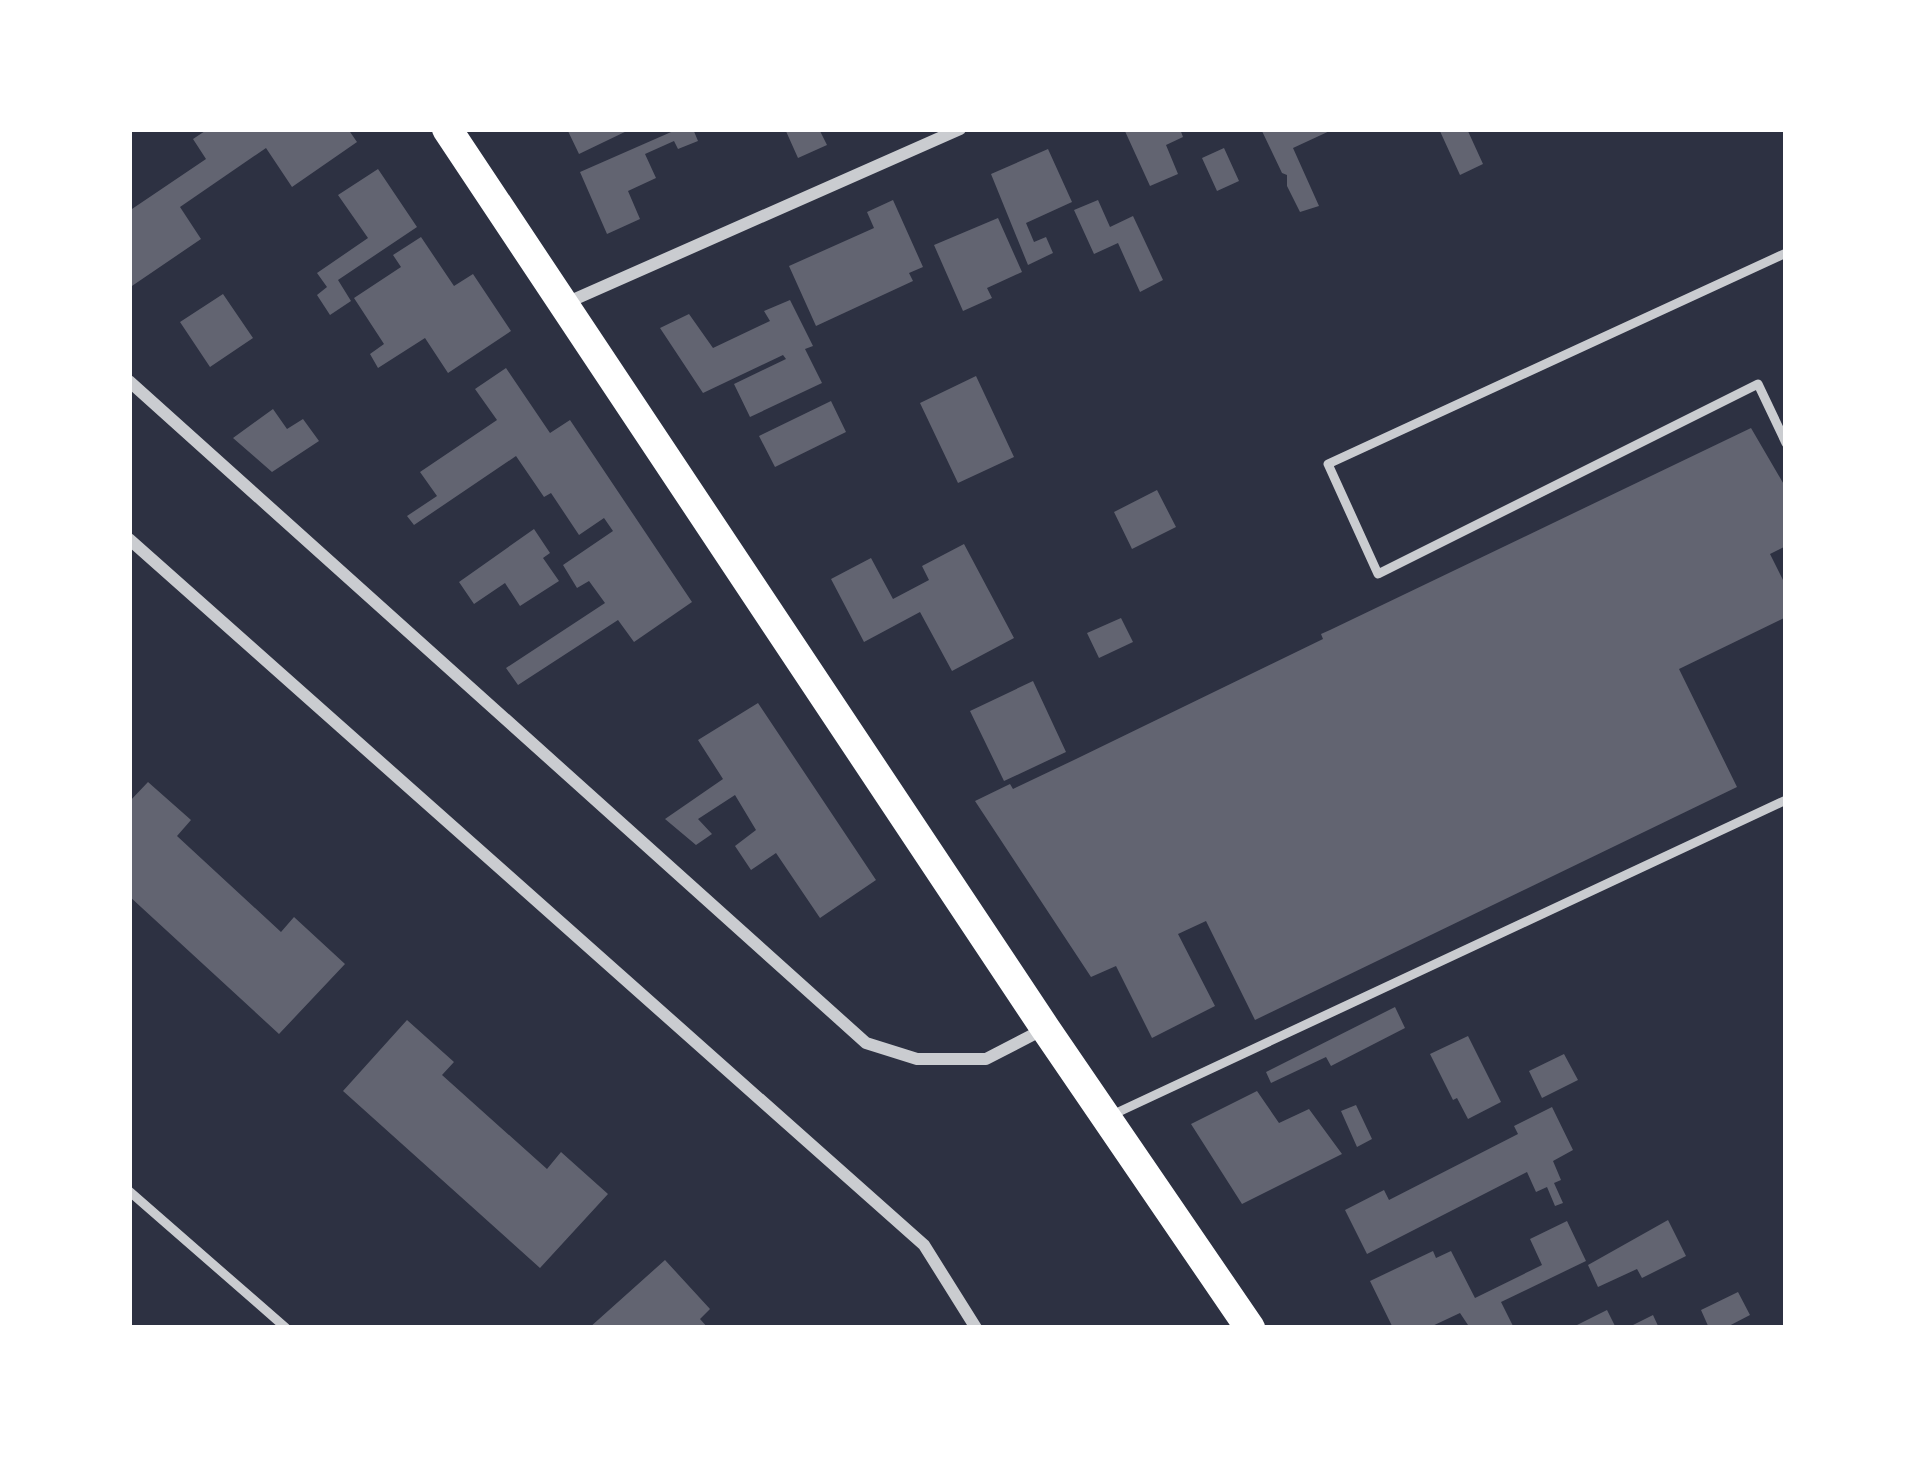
<svg xmlns="http://www.w3.org/2000/svg" width="1915" height="1457" viewBox="0 0 1915 1457" font-family="'Sofia Sans Condensed',sans-serif">
<style>
.building{fill:#626471}
.lines{fill:none;stroke-linecap:round;stroke-linejoin:round}
.service{stroke:#caccd0;stroke-width:9}
.minor{stroke:#caccd0;stroke-width:12}
.primary{stroke:#fff;stroke-width:30}
</style>
<rect width="100%" height="100%" fill="#2d3142"/>
<path class="building" d="M 208,129 L 348,129 L 357,142 L 292,187 L 266,148 L 180,207 L 201,239 L 129,288 L 129,211 L 206,159 L 193,139 Z
M 567,129 L 631,129 L 579,154 Z
M 678,129 L 693,129 L 698,141 L 678,149 L 674,141 L 645,154 L 656,178 L 628,191 L 640,219 L 607,234 L 580,172 Z
M 785,129 L 819,129 L 827,145 L 798,158 Z
M 1124,129 L 1180,129 L 1183,137 L 1166,145 L 1178,174 L 1150,186 Z
M 1261,129 L 1334,129 L 1293,148 L 1319,206 L 1300,212 L 1287,186 L 1287,175 L 1282,173 Z
M 1439,129 L 1467,129 L 1483,164 L 1460,175 Z
M 1224,148 L 1239,181 L 1217,191 L 1202,158 Z
M 1048,149 L 1072,202 L 1026,223 L 1034,242 L 1046,237 L 1053,253 L 1028,265 L 991,174 Z
M 378,169 L 417,227 L 338,280 L 351,301 L 330,315 L 317,295 L 327,287 L 317,273 L 368,238 L 338,195 Z
M 893,200 L 923,267 L 909,273 L 913,281 L 816,326 L 789,266 L 874,228 L 867,212 Z
M 1098,200 L 1110,227 L 1133,216 L 1163,280 L 1140,292 L 1118,243 L 1094,254 L 1074,210 Z
M 998,218 L 1022,272 L 987,288 L 992,298 L 963,311 L 934,245 Z
M 421,237 L 454,286 L 473,274 L 511,331 L 448,373 L 425,338 L 378,368 L 370,354 L 384,344 L 354,298 L 401,267 L 393,255 Z
M 223,294 L 253,338 L 210,367 L 180,322 Z
M 790,300 L 813,346 L 805,349 L 822,383 L 750,417 L 734,384 L 786,359 L 783,355 L 703,393 L 660,328 L 689,314 L 713,348 L 770,321 L 764,311 Z
M 506,368 L 550,433 L 570,420 L 692,602 L 634,642 L 618,620 L 518,685 L 506,668 L 605,603 L 589,581 L 577,588 L 563,565 L 613,531 L 604,518 L 579,535 L 551,493 L 544,497 L 516,456 L 414,525 L 407,516 L 437,496 L 420,472 L 497,420 L 475,389 Z
M 976,376 L 1014,457 L 958,483 L 920,403 Z
M 831,401 L 846,432 L 775,467 L 759,436 Z
M 273,409 L 287,429 L 303,419 L 319,441 L 272,472 L 233,438 Z
M 1751,428 L 1786,488 L 1786,546 L 1770,554 L 1786,586 L 1786,617 L 1679,669 L 1737,787 L 1255,1020 L 1206,921 L 1178,934 L 1215,1006 L 1152,1038 L 1116,966 L 1091,977 L 975,801 L 1010,784 L 1013,789 L 1076,759 L 1323,639 L 1321,634 L 1330,630 Z
M 1157,490 L 1176,527 L 1132,549 L 1114,512 Z
M 534,529 L 550,553 L 543,558 L 559,581 L 520,606 L 505,583 L 474,604 L 459,582 Z
M 964,544 L 1014,638 L 952,671 L 920,612 L 864,642 L 831,579 L 871,558 L 893,599 L 929,580 L 922,566 Z
M 1121,618 L 1133,642 L 1099,658 L 1087,633 Z
M 1033,681 L 1066,752 L 1004,781 L 970,711 Z
M 758,703 L 876,880 L 820,918 L 776,853 L 751,870 L 735,846 L 756,830 L 735,795 L 698,819 L 712,834 L 696,845 L 665,819 L 723,779 L 698,740 Z
M 148,782 L 191,820 L 177,836 L 281,932 L 294,917 L 345,964 L 279,1034 L 129,896 L 129,802 Z
M 1395,1007 L 1405,1028 L 1331,1066 L 1326,1057 L 1271,1083 L 1266,1072 Z
M 407,1020 L 454,1062 L 442,1075 L 547,1169 L 561,1152 L 608,1194 L 540,1268 L 343,1091 Z
M 1468,1036 L 1501,1102 L 1468,1119 L 1457,1098 L 1453,1100 L 1430,1054 Z
M 1564,1054 L 1578,1080 L 1542,1098 L 1529,1071 Z
M 1257,1091 L 1279,1123 L 1309,1109 L 1342,1154 L 1242,1204 L 1191,1124 Z
M 1356,1105 L 1372,1139 L 1357,1147 L 1341,1111 Z
M 1552,1107 L 1573,1150 L 1553,1161 L 1561,1180 L 1554,1183 L 1563,1203 L 1555,1206 L 1547,1187 L 1536,1192 L 1527,1172 L 1367,1254 L 1345,1210 L 1384,1190 L 1389,1200 L 1518,1134 L 1514,1126 Z
M 1668,1220 L 1686,1256 L 1642,1278 L 1637,1269 L 1598,1287 L 1588,1265 Z
M 1567,1221 L 1586,1261 L 1501,1302 L 1514,1328 L 1470,1328 L 1460,1313 L 1428,1328 L 1393,1328 L 1370,1281 L 1433,1251 L 1436,1258 L 1451,1251 L 1475,1298 L 1542,1265 L 1530,1239 Z
M 665,1260 L 710,1309 L 700,1319 L 708,1328 L 589,1328 Z
M 1738,1292 L 1750,1315 L 1725,1328 L 1709,1328 L 1701,1310 Z
M 1607,1310 L 1616,1328 L 1571,1328 Z
M 1653,1315 L 1659,1328 L 1627,1328 Z"/>
<g class="lines">
<path class="service" d="M 1786,253 L 1328,464 L 1378,574 L 1758,384 L 1786,443
M 1112,1115 L 1786,800
M 129,1191 L 286,1328"/>
<path class="minor" d="M 566,303 L 960,129
M 129,381 L 866,1043 L 917,1059 L 986,1059 L 1044,1029
M 129,539 L 924,1245 L 976,1328"/>
<path class="primary" d="M 447,129 L 1045,1028 L 1250,1328"/>
</g>
<rect width="1915" height="1457" fill="none" stroke="#ffffff" stroke-width="264"/>
</svg>
